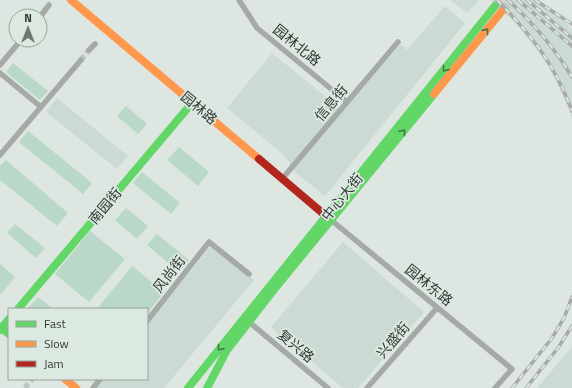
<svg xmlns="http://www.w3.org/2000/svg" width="572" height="388" viewBox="0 0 572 388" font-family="'Titillium Web','Noto Sans SC',sans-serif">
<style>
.built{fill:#cbdad2}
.green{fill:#b9d8c8}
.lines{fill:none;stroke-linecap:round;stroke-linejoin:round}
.street-tunnel{stroke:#bcc3c0;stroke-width:5.5;stroke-dasharray:5.5 3;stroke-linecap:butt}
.secondary-tunnel{stroke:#bcc3c0;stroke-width:8;stroke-dasharray:8 4;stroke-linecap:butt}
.street{stroke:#a6aaa7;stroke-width:5.5}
.fast{stroke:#63d668;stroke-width:8}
.slow{stroke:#ff974d;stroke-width:8}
.jam{stroke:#b3261e;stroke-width:8}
.rail-casing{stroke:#a7aaa8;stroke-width:3.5}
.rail{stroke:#dbe9e1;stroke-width:2;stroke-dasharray:6;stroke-linecap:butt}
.oneway{stroke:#47784a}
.labels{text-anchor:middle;stroke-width:3.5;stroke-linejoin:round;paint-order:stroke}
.street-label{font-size:14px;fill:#343936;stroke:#dbe9e1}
</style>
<rect width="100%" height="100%" fill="#dee6e2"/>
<path class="built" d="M 451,0 L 479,0 L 467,13 Z
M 490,0 L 539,0 L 572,29 L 572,120 L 569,108 L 548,64 L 514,21 Z
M 445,6 L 465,23 L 325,196 L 296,173 L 285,156 L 227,108 L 272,53 L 343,111 L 401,44 L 407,50 Z
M 57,98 L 128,156 L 117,169 L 46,112 Z
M 343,242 L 424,312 L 358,388 L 343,388 L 271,327 Z
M 210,247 L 254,280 L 164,388 L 95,388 L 103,379 L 147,379 L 147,324 Z
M 572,347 L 572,388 L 537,388 Z"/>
<path class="green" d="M 13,63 L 48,91 L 40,100 L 6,72 Z
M 126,106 L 147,124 L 138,134 L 117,116 Z
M 28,131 L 92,183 L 83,194 L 19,142 Z
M 179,147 L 209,172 L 198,186 L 167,160 Z
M 6,160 L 68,213 L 57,226 L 0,180 L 0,166 Z
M 142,172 L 180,203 L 171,214 L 133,183 Z
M 126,208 L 148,226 L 137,239 L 115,220 Z
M 15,224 L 45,248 L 36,258 L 7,233 Z
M 90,231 L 125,259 L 89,302 L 55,274 Z
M 157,234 L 189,260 L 179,272 L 147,245 Z
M 0,264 L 15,277 L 1,294 L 0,293 Z
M 132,266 L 164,292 L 147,314 L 147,309 L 97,309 Z
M 38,297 L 53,309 L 27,309 Z"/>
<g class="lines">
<path class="street-tunnel" d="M 81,60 L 89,50
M 25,388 L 32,379"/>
<path class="secondary-tunnel" d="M 495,6 L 500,0
M 502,11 L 511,0"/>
<path class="street" d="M 239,0 L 257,28 L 347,102
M 40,17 L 49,5
M 89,50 L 95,44
M 0,65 L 21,40
M 0,73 L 41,107
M 0,155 L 81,60
M 282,179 L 398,42
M 331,220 L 512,369 L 495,388
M 147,321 L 209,242 L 249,274
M 249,322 L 328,388
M 93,388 L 100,379
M 367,388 L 437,308"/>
<path class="fast" d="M 18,309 L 192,103
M 0,327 L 9,334
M 0,330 L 9,319
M 188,388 L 495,6
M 207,388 L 227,350 L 272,292 L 434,94"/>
<path class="slow" d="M 71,0 L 259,159
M 434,94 L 502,11
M 65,379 L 76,388"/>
<path class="jam" d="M 259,159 L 326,216"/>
<defs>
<path id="rail" d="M 497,0 C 532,36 554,63 572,111
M 508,0 C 533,23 555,48 572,77
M 518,0 L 572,46
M 527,0 L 572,38
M 535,0 L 572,24
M 512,388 L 552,338 L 564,318 L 572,297
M 526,388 L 558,348 L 572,326"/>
</defs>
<use href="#rail" class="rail-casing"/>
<use href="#rail" class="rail"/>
</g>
<defs><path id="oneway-chevron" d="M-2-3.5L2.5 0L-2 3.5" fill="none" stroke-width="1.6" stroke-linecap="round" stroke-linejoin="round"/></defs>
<g class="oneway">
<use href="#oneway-chevron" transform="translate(486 31) rotate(-51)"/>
<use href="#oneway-chevron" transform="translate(445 69) rotate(129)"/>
<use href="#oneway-chevron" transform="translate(403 132) rotate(-51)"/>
<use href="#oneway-chevron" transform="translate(220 348) rotate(129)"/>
</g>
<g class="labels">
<g class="street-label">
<text transform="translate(297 45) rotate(39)" y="5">园林北路</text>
<text transform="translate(331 103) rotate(-50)" y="5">信息街</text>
<text transform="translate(199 108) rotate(40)" y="5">园林路</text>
<text transform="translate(342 197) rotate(-51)" y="5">中心大街</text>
<text transform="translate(105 206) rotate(-50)" y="5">南园街</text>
<text transform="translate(169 274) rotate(-52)" y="5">风尚街</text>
<text transform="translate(429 285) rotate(39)" y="5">园林东路</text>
<text transform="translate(393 340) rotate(-49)" y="5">兴盛街</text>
<text transform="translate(296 346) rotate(40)" y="5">复兴路</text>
</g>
</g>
<rect x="8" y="308" width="140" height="72" fill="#dbe9e1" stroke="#98a39d"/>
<rect x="16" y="321" width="20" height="6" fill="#63d668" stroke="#98a39d"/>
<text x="44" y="328" font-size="12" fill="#343936">Fast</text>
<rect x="16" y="341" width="20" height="6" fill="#ff974d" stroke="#98a39d"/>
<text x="44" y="348" font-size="12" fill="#343936">Slow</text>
<rect x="16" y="361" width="20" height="6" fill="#b3261e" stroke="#98a39d"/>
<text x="44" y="368" font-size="12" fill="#343936">Jam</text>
<g transform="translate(28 28)"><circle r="19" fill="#dbe9e1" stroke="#98a39d"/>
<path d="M0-3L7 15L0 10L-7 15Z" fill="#707672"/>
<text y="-6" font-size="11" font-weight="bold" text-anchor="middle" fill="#343936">N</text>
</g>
</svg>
